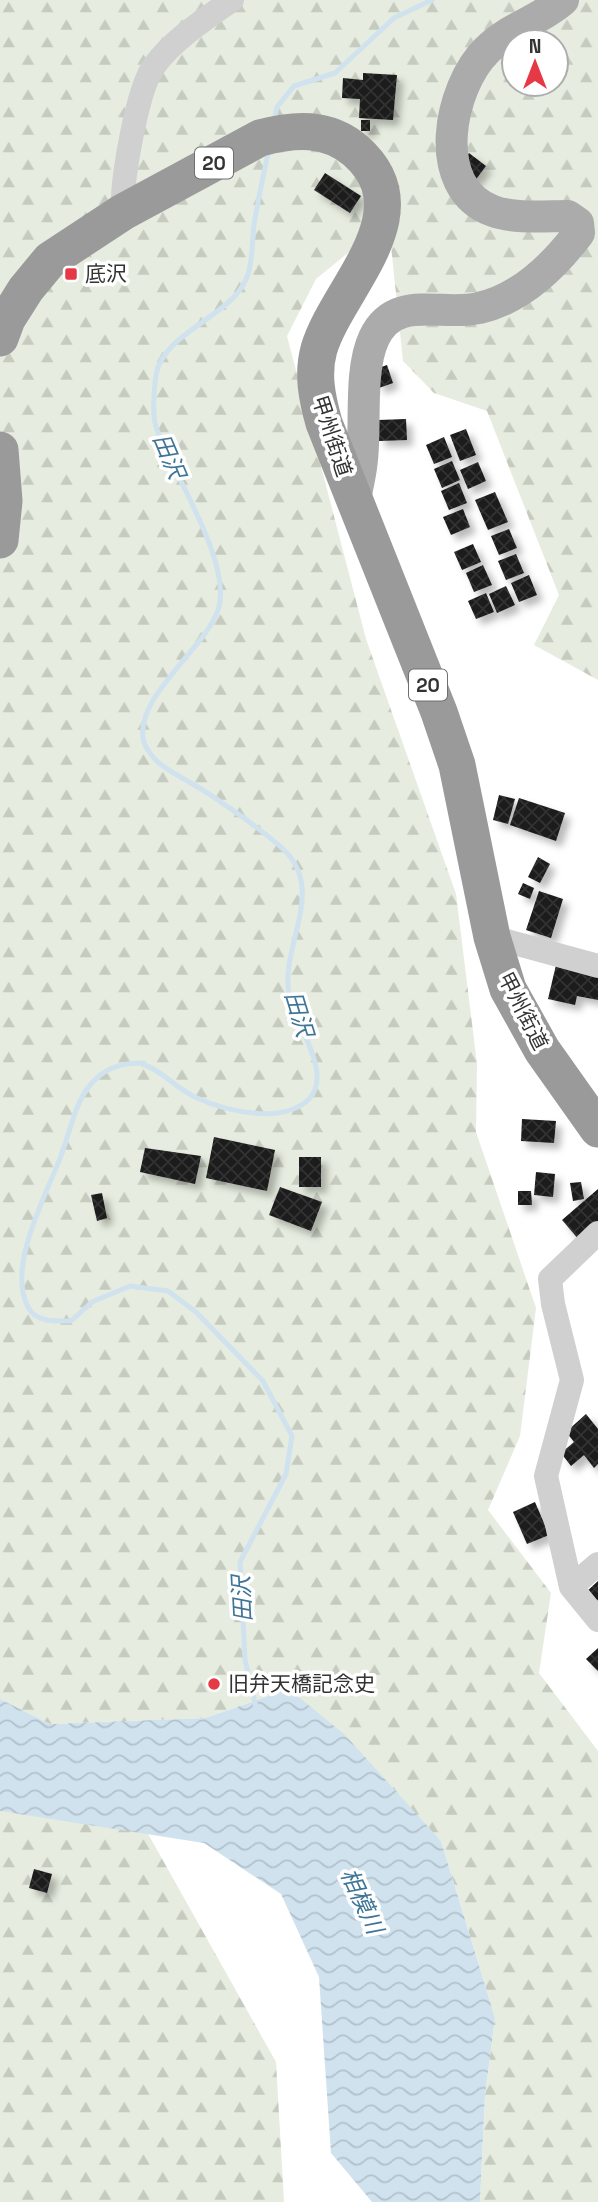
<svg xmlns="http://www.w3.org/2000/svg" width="598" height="2202" viewBox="0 0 598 2202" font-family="'Space Grotesk','Noto Sans JP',sans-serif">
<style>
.forest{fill:url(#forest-firs);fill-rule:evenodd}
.water{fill:url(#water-waves)}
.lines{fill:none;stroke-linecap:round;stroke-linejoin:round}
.stream{stroke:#cfe2ee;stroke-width:5}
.building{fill:url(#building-cross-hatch);filter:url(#shadow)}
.minor{stroke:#d0d0d0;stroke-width:24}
.major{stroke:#ababab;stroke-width:32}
.highway{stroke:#9a9a9a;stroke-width:37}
.poi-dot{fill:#e63946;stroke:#fff;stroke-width:2.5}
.labels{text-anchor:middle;stroke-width:7;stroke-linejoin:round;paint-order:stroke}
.shield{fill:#fff;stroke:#707070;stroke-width:2}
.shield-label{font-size:19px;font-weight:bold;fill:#333}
.poi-label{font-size:21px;fill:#333;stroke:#fff;text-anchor:start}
.street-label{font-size:21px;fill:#333;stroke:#fff}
.water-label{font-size:23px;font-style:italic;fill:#3f7597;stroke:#fff}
</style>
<defs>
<pattern id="forest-firs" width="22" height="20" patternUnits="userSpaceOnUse" patternTransform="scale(1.75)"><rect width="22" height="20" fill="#e6ecdf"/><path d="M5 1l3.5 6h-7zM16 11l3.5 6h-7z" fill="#c6cbc0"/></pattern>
<pattern id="water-waves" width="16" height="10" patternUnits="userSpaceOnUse" patternTransform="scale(1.75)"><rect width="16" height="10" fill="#cfe2ee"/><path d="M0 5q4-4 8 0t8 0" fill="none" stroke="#b2c2cd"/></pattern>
<pattern id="building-cross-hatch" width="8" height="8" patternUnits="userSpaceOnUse" patternTransform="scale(1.75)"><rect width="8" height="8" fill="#1a1a1a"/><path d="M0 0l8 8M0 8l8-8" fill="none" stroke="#333"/></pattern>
<filter id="shadow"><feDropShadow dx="6" dy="6" stdDeviation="3.5" flood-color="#0004"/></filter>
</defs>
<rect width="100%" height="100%" fill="#fff"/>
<path class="forest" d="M 0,0 L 598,0 L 598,680 L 534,645 L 559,595 L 487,411 L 434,393 L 403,361 L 391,246 L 360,243 L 316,279 L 287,336 L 366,639 L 456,894 L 477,1064 L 476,1132 L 536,1308 L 520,1436 L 488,1510 L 551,1593 L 539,1673 L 598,1751 L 598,2202 L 480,2202 L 485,2095 L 495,2018 L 441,1841 L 289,1689 L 205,1718 L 50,1724 L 0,1699 ZM 514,42 L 556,42 L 556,84 L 514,84 Z
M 0,1811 L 147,1832 L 276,2062 L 284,2202 L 0,2202 Z"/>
<path class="water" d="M 289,1689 L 345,1735 L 441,1841 L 495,2018 L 485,2095 L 480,2202 L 372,2202 L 331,2153 L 319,1977 L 281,1894 L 204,1843 L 0,1811 L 0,1699 L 50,1724 L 205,1718 Z"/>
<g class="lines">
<path class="stream" d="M 274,121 L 277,107 L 294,86 L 335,73 L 394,18 L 432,0
M 256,1707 L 245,1660 L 240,1562 L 286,1474 L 292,1436 L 263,1381 L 196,1312 L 168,1291 L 130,1286 L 92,1302 L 71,1321 C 56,1321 36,1323 28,1307 C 6,1266 48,1192 62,1153 C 72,1126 76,1095 99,1076 C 113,1065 127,1063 144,1063 L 142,1064 C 164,1071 177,1090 197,1098 C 226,1111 283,1125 309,1099 C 334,1073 294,1023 289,995 C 280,944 328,890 282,848 C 260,828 234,811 209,794 C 193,783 174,775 159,763 C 154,759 146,749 144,742 C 132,699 205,649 218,610 C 234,564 171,471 156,427 C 152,414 154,389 156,375 C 163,332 232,317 247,277 C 253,262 252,241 254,225 C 258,199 264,174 269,148"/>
</g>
<path class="building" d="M 363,73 L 397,75 L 393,120 L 359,118 L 360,99 L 342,98 L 343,78 L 363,80 Z
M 361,120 L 370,120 L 370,131 L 361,131 Z
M 469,153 L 486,166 L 474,182 L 457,168 Z
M 325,173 L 361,196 L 350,213 L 314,190 Z
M 387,365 L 393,383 L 379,388 L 373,370 Z
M 406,419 L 407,440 L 379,441 L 378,420 Z
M 466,429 L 476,455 L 460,461 L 450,435 Z
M 444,437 L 452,457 L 434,464 L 426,445 Z
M 452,461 L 460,480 L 442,488 L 434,469 Z
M 478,462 L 486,481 L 468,489 L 460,470 Z
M 459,483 L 467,503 L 449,510 L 441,491 Z
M 495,492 L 508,522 L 488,530 L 475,500 Z
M 463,509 L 470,527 L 451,535 L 443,517 Z
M 509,529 L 517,548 L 499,555 L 491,536 Z
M 473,544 L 481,562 L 462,570 L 454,552 Z
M 516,554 L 524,573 L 506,580 L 498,561 Z
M 483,565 L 492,585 L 474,592 L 466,573 Z
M 529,575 L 537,595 L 519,602 L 511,583 Z
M 506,586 L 515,605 L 497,613 L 489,594 Z
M 486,593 L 494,612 L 476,619 L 468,601 Z
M 499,795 L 515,799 L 508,824 L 493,820 Z
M 519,798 L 565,813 L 556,841 L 510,825 Z
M 538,857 L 550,864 L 540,883 L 528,877 Z
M 523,883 L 534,888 L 530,899 L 518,894 Z
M 539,891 L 563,899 L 551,938 L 526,930 Z
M 556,965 L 598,974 L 598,1000 L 577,996 L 575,1005 L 548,999 Z
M 522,1119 L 556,1121 L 554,1143 L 521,1141 Z
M 214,1137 L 275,1150 L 267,1191 L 206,1178 Z
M 145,1148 L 201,1156 L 195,1184 L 140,1172 Z
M 299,1157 L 321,1157 L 321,1187 L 299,1187 Z
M 536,1172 L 555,1174 L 553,1197 L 534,1195 Z
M 581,1182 L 584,1199 L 573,1201 L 570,1183 Z
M 280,1187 L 322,1202 L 311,1231 L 269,1215 Z
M 598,1189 L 598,1226 L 580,1241 L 562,1220 Z
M 518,1191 L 531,1191 L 532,1205 L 518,1205 Z
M 102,1193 L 107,1218 L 97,1221 L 91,1195 Z
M 586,1414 L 598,1429 L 598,1464 L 594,1468 L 584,1455 L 571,1466 L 561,1453 L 574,1442 L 566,1432 Z
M 535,1502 L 549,1535 L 527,1544 L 513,1512 Z
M 598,1581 L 598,1600 L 594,1604 L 585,1593 Z
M 598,1648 L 598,1671 L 586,1659 Z
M 34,1869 L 52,1874 L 47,1893 L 29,1888 Z"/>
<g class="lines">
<path class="minor" d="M 123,212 C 121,183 137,89 154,66 C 174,39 204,20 232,0
M 492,937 L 598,966
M 598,1233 L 550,1279 L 553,1304 L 572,1380 L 546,1476 L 571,1587 L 598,1620
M 571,1587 L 598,1564"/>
<path class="major" d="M 355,501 C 357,487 361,473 362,459 C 366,424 359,370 374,338 C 395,293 442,317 479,308 C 520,299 554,266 579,233 L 578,223 L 568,216 C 545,216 515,219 493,211 C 429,188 449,87 487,50 C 508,28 541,20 563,0"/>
<path class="highway" d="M 0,338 L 7,319 L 26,289 L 50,260 L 123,212 L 260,138 C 294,129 327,126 356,151 C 426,213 337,288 319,349 C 312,374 317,398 324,423 L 439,712 L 457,765 L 492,937 L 508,989 L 542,1050 L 598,1129
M 0,450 L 4,501 L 0,540"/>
</g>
<g class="poi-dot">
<rect x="64" y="267" width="14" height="14" rx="3.5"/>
<circle cx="214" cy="1684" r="7"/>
</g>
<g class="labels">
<g class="shield">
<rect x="195" y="147.5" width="38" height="31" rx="5"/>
<rect x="409" y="669.5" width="38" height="31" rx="5"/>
</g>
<g class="shield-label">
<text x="214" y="170">20</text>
<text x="428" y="692">20</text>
</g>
<g class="poi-label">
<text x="85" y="281">底沢</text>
<text x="228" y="1691">旧弁天橋記念史</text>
</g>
<g class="street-label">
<text transform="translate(332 436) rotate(72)" y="7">甲州街道</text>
<text transform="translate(523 1011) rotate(63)" y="7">甲州街道</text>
</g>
<g class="water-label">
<text transform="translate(169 456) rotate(67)" y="8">田沢</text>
<text transform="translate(299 1014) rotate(73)" y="8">田沢</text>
<text transform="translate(242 1599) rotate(-93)" y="8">田沢</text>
<text transform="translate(362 1901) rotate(65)" y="8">相模川</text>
</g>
</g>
<g transform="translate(535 63)"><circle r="33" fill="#ffffff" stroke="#adadad" stroke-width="2"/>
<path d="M0-5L12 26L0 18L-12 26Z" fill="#e63946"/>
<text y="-10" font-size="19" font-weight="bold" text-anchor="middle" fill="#333333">N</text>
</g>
</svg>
